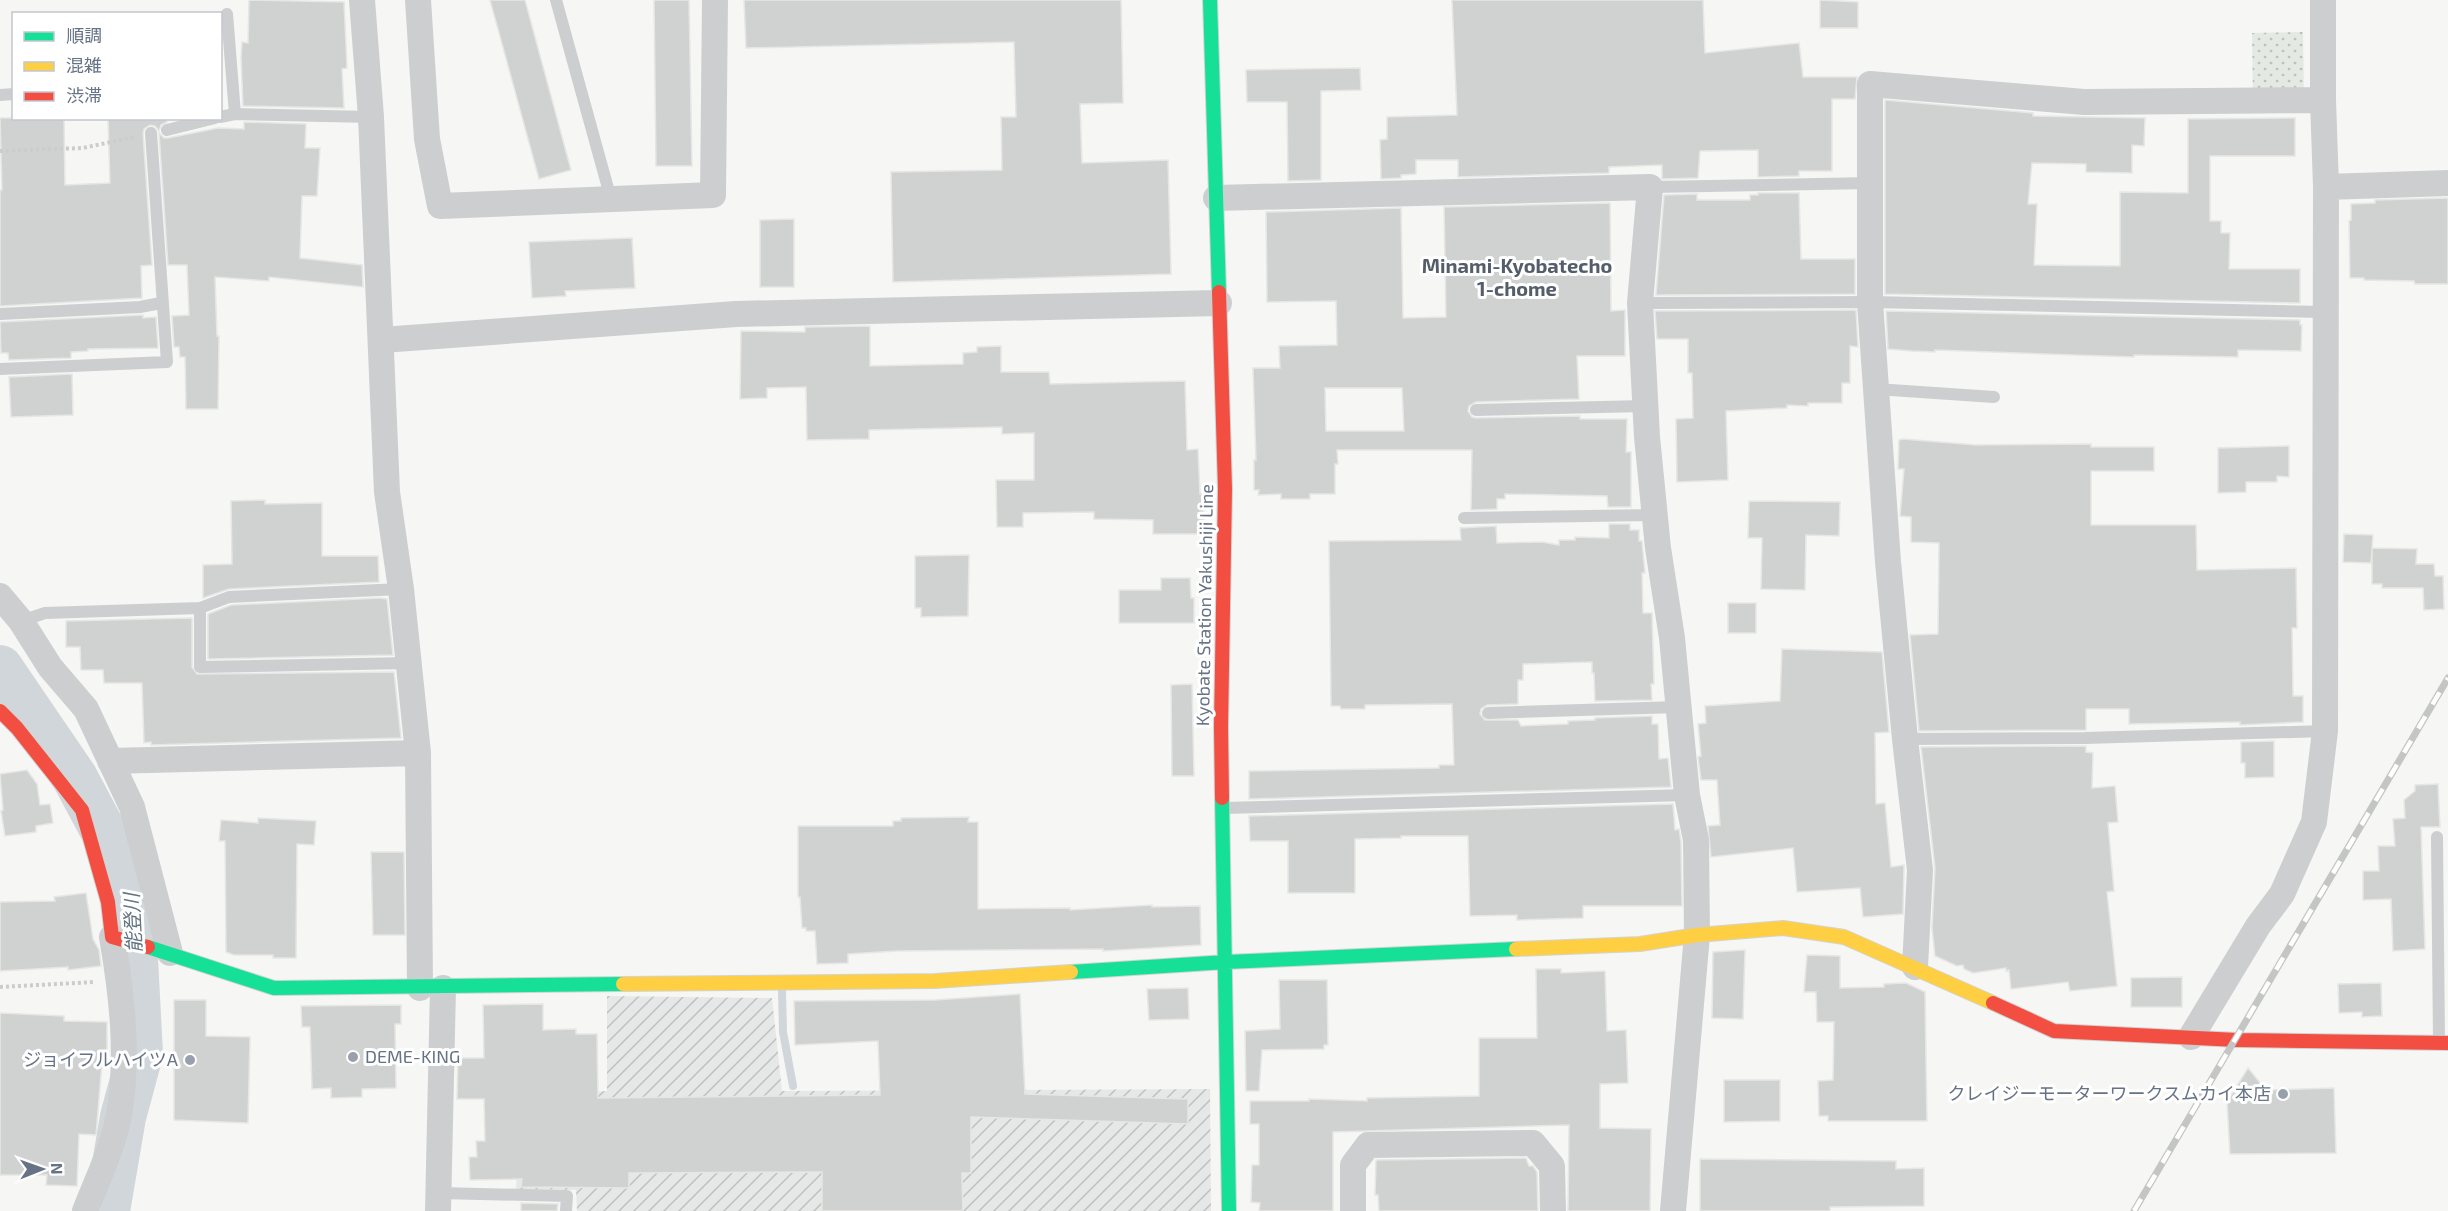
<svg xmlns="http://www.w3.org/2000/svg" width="2448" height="1211" viewBox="0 0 2448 1211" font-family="'Exo 2','Noto Sans JP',sans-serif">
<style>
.industrial{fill:url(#industrial-furrows)}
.park{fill:url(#park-dots)}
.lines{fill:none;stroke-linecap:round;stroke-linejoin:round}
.stream{stroke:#d0d6da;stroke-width:8}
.river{stroke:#d0d6da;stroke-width:46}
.building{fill:#d0d2d2;stroke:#e6e6e4;stroke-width:1.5;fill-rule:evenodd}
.fast-casing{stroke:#d2d4d4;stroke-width:16}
.slow-casing{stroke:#d2d4d4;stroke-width:16}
.jam-casing{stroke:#d2d4d4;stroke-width:16}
.path{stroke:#ccc;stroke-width:4;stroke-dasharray:3 3;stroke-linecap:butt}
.lane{stroke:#cdced0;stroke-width:12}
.street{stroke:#cdced0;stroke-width:26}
.fast{stroke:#16e098;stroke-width:14}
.slow{stroke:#ffcf43;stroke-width:14}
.jam{stroke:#f24e42;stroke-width:14}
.rail-casing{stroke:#c4c5c5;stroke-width:7}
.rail{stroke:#fff;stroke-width:4.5;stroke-dasharray:14;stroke-linecap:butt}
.poi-dot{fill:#98a0ac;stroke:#fff;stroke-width:2}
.labels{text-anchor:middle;stroke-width:6;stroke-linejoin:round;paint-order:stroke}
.street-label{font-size:18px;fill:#667285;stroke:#fff}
.poi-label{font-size:18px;fill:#667285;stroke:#fff;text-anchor:end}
.neighbourhood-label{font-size:20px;font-weight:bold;fill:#545d6a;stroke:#fff}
.water-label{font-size:20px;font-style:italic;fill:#627381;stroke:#fff}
</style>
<defs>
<pattern id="industrial-furrows" width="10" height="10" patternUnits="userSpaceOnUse" patternTransform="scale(1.5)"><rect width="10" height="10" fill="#e6e7e7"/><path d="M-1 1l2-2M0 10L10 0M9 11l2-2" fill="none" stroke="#bec0c1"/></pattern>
<pattern id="park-dots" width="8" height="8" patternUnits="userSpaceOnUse" patternTransform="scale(1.5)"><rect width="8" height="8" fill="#e5e9e3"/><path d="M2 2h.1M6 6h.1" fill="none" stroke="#bdc1be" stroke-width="1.8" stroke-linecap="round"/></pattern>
</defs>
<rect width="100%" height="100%" fill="#f6f6f5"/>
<path class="industrial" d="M 607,996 L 772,998 L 782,1091 L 1210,1089 L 1211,1211 L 577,1211 L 576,1190 L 516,1189 L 520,1097 L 607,1091 Z"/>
<path class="park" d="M 2303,32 L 2304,100 L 2253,101 L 2252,33 Z"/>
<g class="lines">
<path class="stream" d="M 782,991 L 783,1032 L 793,1086"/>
<path class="river" d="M 0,668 L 75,778 L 131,883 L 140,1054 L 123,1117 L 107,1211"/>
</g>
<path class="building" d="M 249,0 L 344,2 L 347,68 L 342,69 L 344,108 L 243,106 L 241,58 L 242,42 L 248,43 Z
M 490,0 L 525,0 L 571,170 L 539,179 Z
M 654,0 L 689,0 L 692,166 L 656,166 Z
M 744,0 L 1121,0 L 1123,103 L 1080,104 L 1082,163 L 1168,160 L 1171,274 L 893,282 L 891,172 L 1002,170 L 1001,117 L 1016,117 L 1014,42 L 746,48 Z
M 1452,0 L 1703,0 L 1705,53 L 1799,43 L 1803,77 L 1857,77 L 1855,99 L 1832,99 L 1832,171 L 1799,171 L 1799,176 L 1758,177 L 1758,150 L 1700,151 L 1698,178 L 1662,179 L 1662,165 L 1609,167 L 1609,173 L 1458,177 L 1458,160 L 1416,160 L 1416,174 L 1401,175 L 1401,178 L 1381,179 L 1380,140 L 1387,139 L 1387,117 L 1457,115 Z
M 1820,0 L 1858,2 L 1858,28 L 1820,28 Z
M 1360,68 L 1361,90 L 1321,91 L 1321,180 L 1288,181 L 1287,102 L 1247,102 L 1246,70 Z
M 1885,100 L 2033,113 L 2033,116 L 2145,118 L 2144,146 L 2132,145 L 2132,173 L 2086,172 L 2086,164 L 2032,163 L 2028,204 L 2037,204 L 2034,265 L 2120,266 L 2120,192 L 2188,193 L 2188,119 L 2295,118 L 2295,156 L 2210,156 L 2210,221 L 2221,221 L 2221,233 L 2230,233 L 2229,269 L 2300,269 L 2300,303 L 1885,294 Z
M 0,118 L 64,118 L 65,185 L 110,183 L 108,118 L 166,118 L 167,122 L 161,125 L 159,131 L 155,126 L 150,125 L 144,129 L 143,133 L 152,265 L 141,266 L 142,298 L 0,306 L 0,190 L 2,190 Z
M 244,122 L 306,124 L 305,148 L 320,148 L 317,196 L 302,196 L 300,258 L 362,265 L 363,287 L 269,277 L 269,281 L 215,277 L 217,336 L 219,336 L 218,409 L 186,409 L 185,357 L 180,357 L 179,347 L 174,347 L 172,316 L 189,315 L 187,265 L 168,265 L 159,133 L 164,138 L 168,138 L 218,128 L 244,129 Z
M 1758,193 L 1799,193 L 1801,259 L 1855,259 L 1855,294 L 1656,295 L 1664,195 L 1697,194 L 1697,200 L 1750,200 L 1750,195 L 1758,195 Z
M 2448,198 L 2448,284 L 2415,284 L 2414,281 L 2364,280 L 2364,278 L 2350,278 L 2349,221 L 2351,220 L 2351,204 L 2375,203 L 2375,200 Z
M 1610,203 L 1611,311 L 1625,310 L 1625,356 L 1577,356 L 1579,399 L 1476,402 L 1469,406 L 1468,411 L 1472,417 L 1476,418 L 1580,416 L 1580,419 L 1627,419 L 1626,452 L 1631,452 L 1631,507 L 1608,507 L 1607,496 L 1505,494 L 1505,499 L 1497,499 L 1497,509 L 1471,510 L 1472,450 L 1337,450 L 1338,464 L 1335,464 L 1335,494 L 1310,494 L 1310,499 L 1281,499 L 1281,494 L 1258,495 L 1259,490 L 1254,490 L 1254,460 L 1256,460 L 1253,368 L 1280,368 L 1279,346 L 1337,345 L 1336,301 L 1267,302 L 1266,212 L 1401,208 L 1403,318 L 1446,317 L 1444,207 ZM 1325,388 L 1402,388 L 1404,431 L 1326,431 Z
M 794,219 L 794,287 L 760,287 L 760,220 Z
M 632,238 L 635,288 L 565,291 L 566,296 L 532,298 L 529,242 Z
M 1856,310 L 1858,347 L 1850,346 L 1850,383 L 1842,383 L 1842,403 L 1808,403 L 1808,406 L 1787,405 L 1787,408 L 1726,411 L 1728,480 L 1677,482 L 1676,419 L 1693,418 L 1692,373 L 1688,373 L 1688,339 L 1657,339 L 1655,311 Z
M 1886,311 L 2300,320 L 2300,325 L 2302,325 L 2301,351 L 2238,350 L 2238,357 L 2134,355 L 2134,357 L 1935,350 L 1935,352 L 1911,351 L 1888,349 Z
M 143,315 L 143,318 L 156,317 L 158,348 L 88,349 L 88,351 L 71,352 L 71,358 L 9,360 L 8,353 L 1,353 L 0,322 Z
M 870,326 L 870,366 L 963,364 L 963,353 L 977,352 L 977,347 L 1001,346 L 1001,372 L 1049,372 L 1050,384 L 1185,381 L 1187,450 L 1198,449 L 1200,494 L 1203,493 L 1205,534 L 1153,534 L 1153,520 L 1094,519 L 1094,512 L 1023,513 L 1023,527 L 997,527 L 996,480 L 1034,480 L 1034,433 L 1002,434 L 1002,427 L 869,430 L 869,439 L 807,440 L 806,387 L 767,388 L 767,398 L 740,399 L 741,331 L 805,332 L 805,327 Z
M 72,374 L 73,415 L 11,417 L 9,377 Z
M 1903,439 L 1976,445 L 2091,444 L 2091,447 L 2154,447 L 2154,471 L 2091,471 L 2091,525 L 2196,525 L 2197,570 L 2296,568 L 2297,628 L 2292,628 L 2293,696 L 2303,696 L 2303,722 L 2240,725 L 2240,722 L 2129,724 L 2129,709 L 2086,709 L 2086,730 L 1919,731 L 1910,635 L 1938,634 L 1939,543 L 1911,542 L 1911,517 L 1900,516 L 1904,469 L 1898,469 L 1899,440 Z
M 2289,446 L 2289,477 L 2277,476 L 2277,482 L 2246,482 L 2246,492 L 2218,493 L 2218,448 Z
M 265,500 L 265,504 L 322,503 L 322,556 L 378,556 L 379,582 L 229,589 L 203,598 L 203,565 L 232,564 L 231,501 Z
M 1749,501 L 1840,502 L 1839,536 L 1806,535 L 1805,590 L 1761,589 L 1762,538 L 1748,538 Z
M 1609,524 L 1630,524 L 1630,530 L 1639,530 L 1639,541 L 1642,541 L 1645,573 L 1642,573 L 1643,613 L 1652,613 L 1654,684 L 1651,684 L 1652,700 L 1595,701 L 1594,673 L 1592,673 L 1592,662 L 1523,664 L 1523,680 L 1518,680 L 1518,704 L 1487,705 L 1481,709 L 1480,714 L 1485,720 L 1518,720 L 1521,726 L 1568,724 L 1568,721 L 1595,720 L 1595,718 L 1652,716 L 1652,724 L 1658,724 L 1659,759 L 1668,758 L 1671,787 L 1249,799 L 1249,771 L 1439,768 L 1439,765 L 1454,765 L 1452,704 L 1365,705 L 1365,709 L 1341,709 L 1340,706 L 1331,706 L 1329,541 L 1461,540 L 1460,528 L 1496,526 L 1497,543 L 1542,542 L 1559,545 L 1559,540 L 1575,540 L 1575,537 L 1609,538 Z
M 2344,534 L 2373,535 L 2371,563 L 2343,562 Z
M 2372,548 L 2417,549 L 2416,564 L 2434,564 L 2435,576 L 2443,576 L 2444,609 L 2424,610 L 2423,588 L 2382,588 L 2382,584 L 2372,584 Z
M 969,555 L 968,616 L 921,617 L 921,608 L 915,608 L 915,556 Z
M 1161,578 L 1190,578 L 1191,598 L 1194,598 L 1194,623 L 1119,623 L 1119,590 L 1161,590 Z
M 380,598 L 387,599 L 393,655 L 208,659 L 208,614 L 231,605 Z
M 1728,603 L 1756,603 L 1756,633 L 1728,633 Z
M 192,618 L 192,667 L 197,674 L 394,672 L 401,738 L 151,745 L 151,742 L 144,743 L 142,683 L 104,683 L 103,670 L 81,670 L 80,647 L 66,647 L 66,621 Z
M 1782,649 L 1882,652 L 1889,732 L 1875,733 L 1876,804 L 1885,803 L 1891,867 L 1904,865 L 1903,914 L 1863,917 L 1860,888 L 1797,892 L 1793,848 L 1711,857 L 1708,826 L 1720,825 L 1717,780 L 1701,780 L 1698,757 L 1701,756 L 1698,724 L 1706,723 L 1705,706 L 1780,701 Z
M 1192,684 L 1194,776 L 1172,776 L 1171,685 Z
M 2274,741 L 2274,777 L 2245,778 L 2245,763 L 2241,763 L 2241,742 Z
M 2086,746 L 2086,752 L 2093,753 L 2092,788 L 2115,786 L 2118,822 L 2108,823 L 2114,891 L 2107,892 L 2117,986 L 2070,991 L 2068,982 L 2011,989 L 2009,970 L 2006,971 L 2006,968 L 1973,973 L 1964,969 L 1963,965 L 1957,966 L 1935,956 L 1932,928 L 1935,868 L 1921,747 Z
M 27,770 L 37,784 L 40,805 L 50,804 L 53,823 L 36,826 L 36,832 L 5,836 L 1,811 L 3,810 L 0,774 Z
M 2438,784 L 2440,827 L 2421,827 L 2425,949 L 2393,951 L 2391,899 L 2363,900 L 2363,871 L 2379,871 L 2378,846 L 2395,846 L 2393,819 L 2405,818 L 2404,800 L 2415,791 L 2415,785 Z
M 1673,804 L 1675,830 L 1679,829 L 1681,842 L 1682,906 L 1583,906 L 1583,918 L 1517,920 L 1517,915 L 1470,916 L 1468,836 L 1401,836 L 1401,838 L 1355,839 L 1355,893 L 1288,893 L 1288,841 L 1250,841 L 1249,816 Z
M 969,817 L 968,822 L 978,822 L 978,909 L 1070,908 L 1070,910 L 1152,905 L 1152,907 L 1200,906 L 1201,945 L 1103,951 L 1103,949 L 897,951 L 848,954 L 848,963 L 817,964 L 815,931 L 806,931 L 806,928 L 802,928 L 800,897 L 798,897 L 798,826 L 893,826 L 893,821 L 901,821 L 901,818 Z
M 258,818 L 316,821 L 314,845 L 297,844 L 296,958 L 273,958 L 273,955 L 234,955 L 226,952 L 225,841 L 219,841 L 221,820 L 258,823 Z
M 371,852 L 404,852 L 405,935 L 373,935 Z
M 86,893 L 93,939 L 99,950 L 101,966 L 68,970 L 68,967 L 0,971 L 0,902 L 55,901 L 54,897 Z
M 1745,950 L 1743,1019 L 1712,1018 L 1713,952 Z
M 1807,955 L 1840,956 L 1840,988 L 1884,987 L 1884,984 L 1906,983 L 1925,992 L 1927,1121 L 1828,1121 L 1828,1116 L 1819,1116 L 1818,1081 L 1833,1080 L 1834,1022 L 1817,1022 L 1816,992 L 1804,992 Z
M 1536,969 L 1561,969 L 1561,973 L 1605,971 L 1607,1031 L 1626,1030 L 1628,1083 L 1600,1084 L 1600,1128 L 1651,1129 L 1650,1211 L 1568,1211 L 1569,1125 L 1333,1132 L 1333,1211 L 1259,1211 L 1260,1203 L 1251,1202 L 1252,1165 L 1259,1165 L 1259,1124 L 1250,1124 L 1250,1101 L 1309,1101 L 1309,1099 L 1367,1101 L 1367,1098 L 1479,1096 L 1479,1038 L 1537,1038 Z
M 2182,977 L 2182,1007 L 2131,1007 L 2131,978 Z
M 1279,980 L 1327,980 L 1328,1045 L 1324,1045 L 1324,1049 L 1262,1050 L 1259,1091 L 1246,1091 L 1245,1031 L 1280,1029 Z
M 2381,983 L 2382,1016 L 2362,1017 L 2362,1012 L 2339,1013 L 2338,984 Z
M 1188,988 L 1189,1019 L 1149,1020 L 1147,989 Z
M 1020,994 L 1025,1094 L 1188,1099 L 1188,1124 L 971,1117 L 971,1173 L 962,1173 L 963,1211 L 822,1211 L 822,1172 L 629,1173 L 629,1188 L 521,1187 L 522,1179 L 470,1180 L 469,1157 L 477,1157 L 476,1141 L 485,1141 L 484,1099 L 457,1099 L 458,1058 L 484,1058 L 483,1005 L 543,1004 L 543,1030 L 576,1029 L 576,1034 L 597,1034 L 598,1098 L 880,1095 L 878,1041 L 795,1045 L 794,1001 L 935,1000 Z
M 174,1000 L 206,1000 L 206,1036 L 250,1037 L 248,1123 L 174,1120 Z
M 401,1005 L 401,1024 L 395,1024 L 396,1088 L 362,1089 L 362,1097 L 331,1098 L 331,1088 L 312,1089 L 310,1027 L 302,1027 L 301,1006 Z
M 0,1013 L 64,1016 L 64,1021 L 107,1022 L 107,1063 L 102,1063 L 96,1135 L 79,1134 L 77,1186 L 46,1185 L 47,1175 L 0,1175 Z
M 2248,1068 L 2266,1090 L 2334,1088 L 2336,1153 L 2230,1154 L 2227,1102 Z
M 1724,1080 L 1780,1080 L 1780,1121 L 1724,1122 Z
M 1526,1158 L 1529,1166 L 1533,1166 L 1537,1172 L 1538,1211 L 1379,1211 L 1378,1195 L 1375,1195 L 1376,1160 Z
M 1700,1159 L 1896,1161 L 1896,1169 L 1924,1168 L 1924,1206 L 1830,1207 L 1830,1211 L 1700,1211 Z
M 521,1203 L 558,1204 L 557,1211 L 521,1211 Z"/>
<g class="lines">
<defs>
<path id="fast" d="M 1210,0 L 1219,292
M 1222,798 L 1229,1211
M 148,947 L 274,988 L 623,984
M 1071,972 L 1226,962 L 1516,949"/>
<path id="slow" d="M 1516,949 L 1640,944 L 1697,935 L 1783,928 L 1844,937 L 1993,1003
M 623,984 L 935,981 L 1071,972"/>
<path id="jam" d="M 1219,292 L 1225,489 L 1221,727 L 1222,798
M 0,711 L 17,728 L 82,810 L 108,902 L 112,937 L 148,947
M 1993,1003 L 2054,1031 L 2237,1040 L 2448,1043"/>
</defs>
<use href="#fast" class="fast-casing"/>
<use href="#slow" class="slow-casing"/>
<use href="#jam" class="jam-casing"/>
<path class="path" d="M 0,151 L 83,148 L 134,137
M 0,987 L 95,982"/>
<path class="lane" d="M 556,0 L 611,199
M 227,14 L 235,114
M 0,95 L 14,94
M 220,117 L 235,114 L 371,117
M 167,130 L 215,118
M 1650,187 L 1871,183
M 1640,303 L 1870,302 L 2325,312
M 0,314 L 140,307 L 161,303
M 0,369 L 167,362 L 151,133
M 1876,389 L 1994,397
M 1476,410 L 1645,406
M 1464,518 L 1654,515
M 200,608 L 200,667 L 409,663
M 21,621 L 45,613 L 200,608 L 229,597 L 401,589
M 1488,713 L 1679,707
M 1905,739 L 2085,738 L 2325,731
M 1224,808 L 1687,795
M 2437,837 L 2439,1042
M 439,1193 L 567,1196 L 566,1211"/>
<path class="street" d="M 362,0 L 371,117 L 387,492 L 401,589 L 418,753 L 420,988
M 418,0 L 427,139 L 440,206 L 713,195 L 715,0
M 2326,187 L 2448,183
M 1216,198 L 1650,187 L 1640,303 L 1647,437 L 1658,548 L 1672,638 L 1687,795 L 1696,840 L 1697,935 L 1673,1211
M 382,340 L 736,314 L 1219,303
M 0,596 L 21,621 L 50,667 L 86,709 L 132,807 L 170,953
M 110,761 L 418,753
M 1915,967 L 1920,870 L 1905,739 L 1888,562 L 1870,302 L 1870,84 L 2084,102 L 2323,100
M 2191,1037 L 2258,926 L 2282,894 L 2314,822 L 2325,731 L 2326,187 L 2323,100 L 2323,0
M 85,1211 C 97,1180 113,1148 119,1115 C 129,1057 122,995 112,937
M 438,1211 L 443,988
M 1353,1211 L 1353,1165 L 1368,1145 L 1533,1143 L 1552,1166 L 1553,1211"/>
<use href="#fast" class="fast"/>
<use href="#slow" class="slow"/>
<use href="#jam" class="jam"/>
<defs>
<path id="rail" d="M 2134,1211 L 2448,678"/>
</defs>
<use href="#rail" class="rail-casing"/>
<use href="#rail" class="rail"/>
</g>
<g class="poi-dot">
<circle cx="353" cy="1057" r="6"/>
<circle cx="190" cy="1060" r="6"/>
<circle cx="2283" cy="1094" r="6"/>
</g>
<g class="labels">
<g class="street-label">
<text transform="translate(1205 605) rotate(-89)" y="6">Kyobate Station Yakushiji Line</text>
</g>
<g class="poi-label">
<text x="365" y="1063" text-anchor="start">DEME-KING</text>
<text x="178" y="1066">ジョイフルハイツA</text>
<text x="2271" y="1100">クレイジーモーターワークスムカイ本店</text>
</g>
<g class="neighbourhood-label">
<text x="1517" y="273">Minami-Kyobatecho<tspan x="1517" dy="23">1-chome</tspan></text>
</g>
<g class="water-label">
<text transform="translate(133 923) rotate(-93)" y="7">能登川</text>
</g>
</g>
<rect x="12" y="12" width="210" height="108" fill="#ffffff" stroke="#c2c7ce" stroke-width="1.5"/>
<rect x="24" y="32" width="30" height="9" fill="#16e098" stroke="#c2c7ce" stroke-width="1.5"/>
<text x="66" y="42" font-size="18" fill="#667285">順調</text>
<rect x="24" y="62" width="30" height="9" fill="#ffcf43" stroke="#c2c7ce" stroke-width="1.5"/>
<text x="66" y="72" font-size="18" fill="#667285">混雑</text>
<rect x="24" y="92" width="30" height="9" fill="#f24e42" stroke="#c2c7ce" stroke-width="1.5"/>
<text x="66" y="102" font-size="18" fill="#667285">渋滞</text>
<g transform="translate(42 1169) rotate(89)" stroke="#ffffff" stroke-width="4.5" paint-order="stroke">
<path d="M0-4.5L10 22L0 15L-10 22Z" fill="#667285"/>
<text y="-9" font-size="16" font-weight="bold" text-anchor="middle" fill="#667285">N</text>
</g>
</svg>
